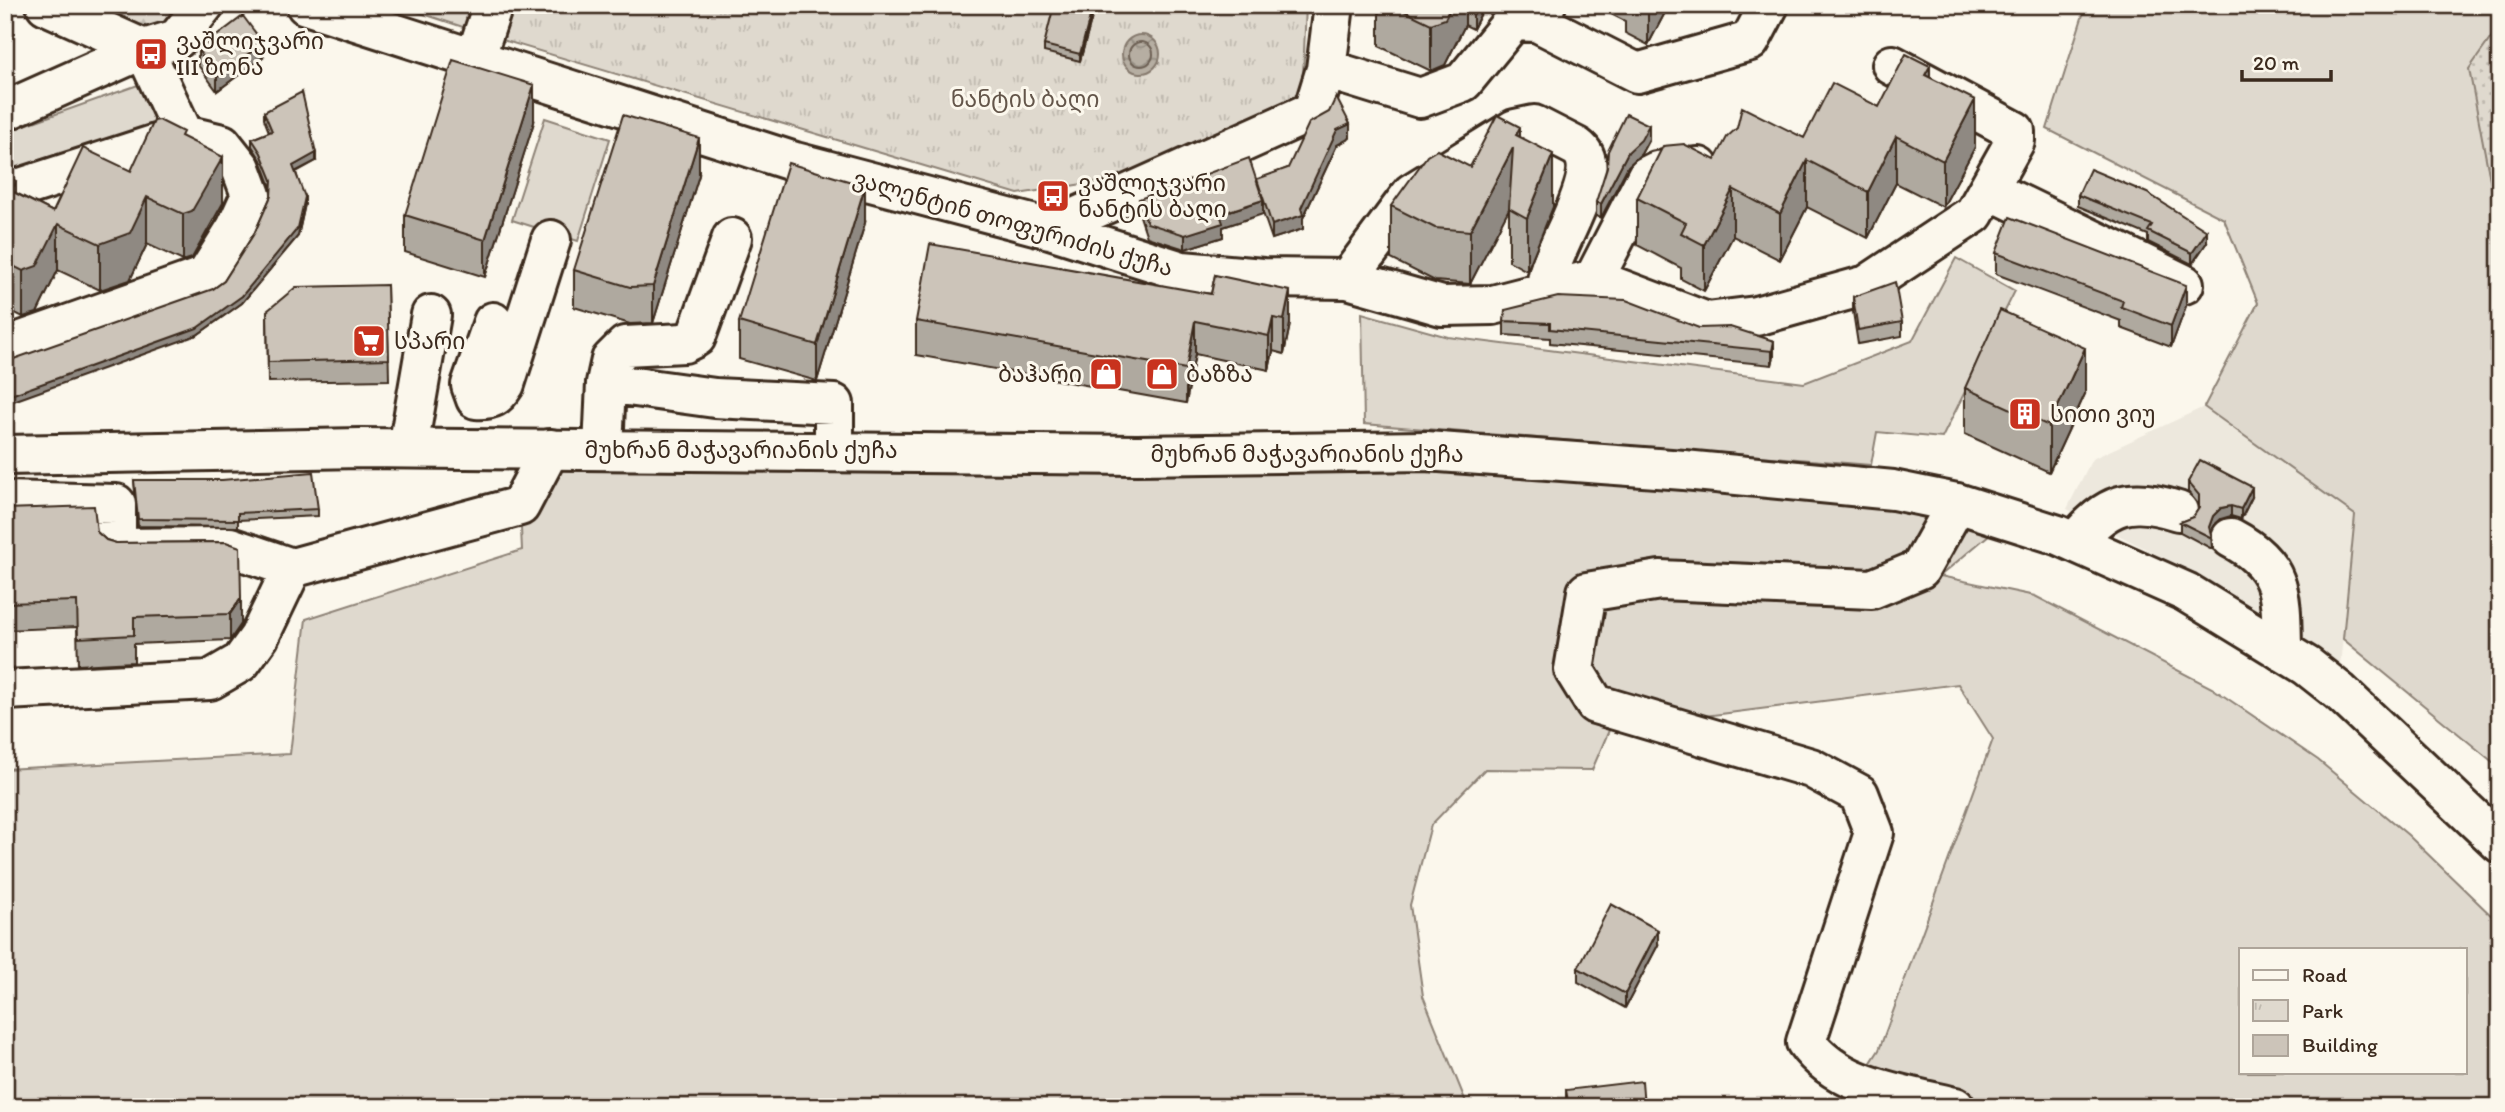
<svg xmlns="http://www.w3.org/2000/svg" width="2505" height="1112" viewBox="0 0 2505 1112" font-family="Itim,'Noto Sans Georgian',sans-serif">
<style>
.built{fill:#ede8dd}
.grass{fill:#dfd9ce;stroke:#8d8276;stroke-width:2;fill-rule:evenodd}
.forest{fill:url(#forest-firs);stroke:#8d8276;stroke-width:2}
.park{fill:url(#park-tufts);stroke:#8d8276;stroke-width:2}
.garden{fill:url(#garden-dots);stroke:#8d8276;stroke-width:2}
.water{fill:url(#water-waves);stroke:#85796d;stroke-width:2}
.lines{fill:none;stroke-linecap:round;stroke-linejoin:round}
.shore{stroke:#6c5f53;stroke-width:2}
.minor-casing{stroke:#3b2a1e;stroke-width:44}
.major-casing{stroke:#3b2a1e;stroke-width:44}
.minor{stroke:#fbf7ec;stroke-width:38}
.major{stroke:#fbf7ec;stroke-width:38}
.wall{fill:#afa99f;stroke:#3b2a1e;stroke-width:2}
.shaded-wall{fill:#8f8982;stroke:#3b2a1e;stroke-width:2}
.building{fill:#ccc4b9;stroke:#3b2a1e;stroke-width:2}
.labels{text-anchor:middle;stroke-width:6;stroke-linejoin:round;paint-order:stroke}
.poi-label{font-size:23px;fill:#3b2a1e;stroke:#fbf7ec;text-anchor:start}
.park-label{font-size:23px;fill:#64564a;stroke:#fbf7ec}
.street-label{font-size:23px;fill:#3b2a1e;stroke:#fbf7ec}
</style>
<defs>
<pattern id="forest-firs" width="22" height="20" patternUnits="userSpaceOnUse" patternTransform="scale(1.75)"><rect width="22" height="20" fill="#dfd9ce"/><path d="M5 1l3.5 6h-7zM16 11l3.5 6h-7z" fill="#c0bab0"/></pattern>
<pattern id="park-tufts" width="24" height="20" patternUnits="userSpaceOnUse" patternTransform="scale(1.75)"><rect width="24" height="20" fill="#dfd9ce"/><path d="M3 7l-1-3M5 7V3M7 7l1-3M15 17l-1-3M17 17v-4M19 17l1-3" fill="none" stroke="#c0bab0"/></pattern>
<pattern id="garden-dots" width="8" height="8" patternUnits="userSpaceOnUse" patternTransform="scale(1.75)"><rect width="8" height="8" fill="#dfd9ce"/><path d="M2 2h.1M6 6h.1" fill="none" stroke="#c0bab0" stroke-width="1.8" stroke-linecap="round"/></pattern>
<pattern id="water-waves" width="16" height="10" patternUnits="userSpaceOnUse" patternTransform="scale(1.75)"><rect width="16" height="10" fill="#b6aea2"/><path d="M0 5q4-4 8 0t8 0" fill="none" stroke="#958e83"/></pattern>
</defs>
<rect width="100%" height="100%" fill="#fbf7ec"/>
<filter id="ink" filterUnits="userSpaceOnUse"><feTurbulence type="fractalNoise" baseFrequency=".0143" numOctaves="2"/><feDisplacementMap in="SourceGraphic" scale="14" xChannelSelector="R" yChannelSelector="G"/><feConvolveMatrix kernelMatrix="1 2 1 2 8 2 1 2 1" color-interpolation-filters="sRGB"/></filter>
<g filter="url(#ink)">
<path class="built" d="M 2204,407 L 2355,515 L 2340,666 L 2197,575 L 2067,509 L 2092,459 Z"/>
<path class="grass" d="M 396,5 L 480,5 L 475,31 Z
M 2086,5 L 2500,5 L 2500,25 L 2470,69 L 2500,232 L 2500,768 L 2343,639 L 2355,515 L 2204,407 L 2258,303 L 2224,219 L 2047,129 Z
M 152,80 L 171,130 L 5,181 L 5,132 Z
M 545,118 L 610,139 L 578,241 L 512,220 Z
M 1956,258 L 2015,291 L 1942,438 L 1877,432 L 1871,465 L 1364,424 L 1362,313 L 1448,337 L 1804,383 L 1912,341 Z
M 1347,451 L 2009,518 L 1940,576 L 2035,596 L 2212,688 L 2318,760 L 2408,835 L 2500,924 L 2500,1107 L 1842,1107 L 1879,1050 L 1993,739 L 1958,684 L 1610,728 L 1592,770 L 1485,769 L 1431,825 L 1410,905 L 1423,996 L 1468,1107 L 5,1107 L 5,769 L 290,754 L 306,619 L 522,550 L 520,506 L 512,465 ZM 2241,949 L 2465,949 L 2465,1072 L 2241,1072 Z"/>
<path class="forest" d="M 73,5 L 178,5 C 165,54 101,17 73,5 Z"/>
<path class="park" d="M 500,5 L 1306,5 L 1302,100 L 1154,173 L 1018,194 L 489,36 Z"/>
<path class="garden" d="M 2500,25 L 2500,232 L 2469,69 Z"/>
<path class="water" d="M1122 54a19 19 0 1 1 38 0a19 19 0 1 1-38 0Z"/>
<g class="lines">
<path class="shore" d="M1129 54a12 12 0 1 1 24 0a12 12 0 1 1-24 0Z"/>
<defs>
<path id="minor" d="M 46,5 L 144,49 L 184,135
M 306,5 L 795,162 L 1050,229 L 1182,271 L 1263,278 L 1348,279 L 1442,306 L 1493,305 L 1594,279 L 1707,322 L 1756,316 L 1867,285 L 1974,214 L 2015,141 L 2015,131 L 1892,65
M 1537,22 L 1637,73 L 1750,41 L 1769,5
M 475,59 L 493,5
M 1326,69 L 1420,98 L 1463,82 L 1513,21 L 1537,22 L 1546,5
M 5,111 L 144,49 L 177,39 L 204,5
M 1988,189 L 2184,284
M 5,193 L 184,135 L 222,144 L 241,168 L 251,195 L 236,228 L 206,276 L 5,347
M 1050,229 L 1313,111 L 1326,69 L 1334,5
M 732,238 L 696,337 L 684,343 L 625,346 L 611,360 L 606,383 L 715,398 L 834,404 L 834,450
M 1348,279 L 1412,193 L 1515,129 L 1534,125 L 1577,147 C 1612,173 1540,259 1547,291
M 1594,279 L 1647,176 L 1657,171 L 1699,167
M 493,322 L 471,385 L 476,399 C 492,400 497,397 505,384 L 551,240
M 408,448 L 431,315
M 603,449 L 606,383
M 5,501 L 116,504 L 116,548 L 230,547 L 292,568
M 2231,538 C 2284,566 2281,596 2282,651
M 2075,542 C 2107,503 2130,495 2178,511
M 5,690 L 210,680 L 241,662 L 259,637 L 292,568 L 520,506 L 550,449
M 1955,1107 C 1904,1094 1838,1088 1806,1042 L 1874,833 L 1859,794 L 1811,768 L 1595,704 L 1574,670 L 1587,592 L 1660,580 L 1872,589 L 1920,569 L 1957,503"/>
<path id="major" d="M 5,455 L 360,448 L 1137,455 L 1426,451 L 1684,470 L 1893,490 L 1957,503 L 2058,535 L 2186,592 L 2307,666 L 2340,692 L 2500,843"/>
</defs>
<use href="#minor" class="minor-casing"/>
<use href="#major" class="major-casing"/>
<use href="#minor" class="minor"/>
<use href="#major" class="major"/>
</g>
<path class="wall" d="M 1379,5 L 1485,5 L 1485,6 L 1473,29 L 1465,25 L 1445,65 L 1431,71 L 1379,46 Z
M 1593,5 L 1669,5 L 1648,45 L 1625,33 L 1625,21 Z
M 1706,5 L 1728,5 L 1724,14 Z
M 1092,17 L 1080,61 L 1044,52 L 1044,45 Z
M 198,50 L 263,57 L 217,91 L 198,65 Z
M 1930,77 L 1975,147 L 1943,207 L 1896,183 L 1868,238 L 1807,207 L 1780,260 L 1733,236 L 1704,291 L 1681,279 L 1681,268 L 1637,245 L 1637,198 L 1715,160 L 1804,138 L 1879,107 Z
M 264,112 L 316,161 L 296,172 L 305,204 L 298,236 L 242,303 L 197,335 L 213,289 L 224,281 L 255,232 L 271,196 L 271,187 L 261,160 L 252,146 L 252,139 L 269,132 L 264,119 Z
M 534,122 L 485,277 L 405,252 L 405,215 Z
M 1520,137 L 1553,207 L 1527,271 L 1509,261 L 1509,208 L 1470,284 L 1435,281 L 1391,259 L 1391,206 L 1470,167 Z
M 183,138 L 223,203 L 192,258 L 183,261 L 147,244 L 130,280 L 100,290 L 58,270 L 37,313 L 23,317 L 5,308 L 5,176 L 16,193 L 53,212 L 131,171 Z
M 1350,138 L 1337,145 L 1303,218 L 1303,229 L 1272,239 L 1263,213 L 1223,227 L 1223,237 L 1185,249 L 1147,237 L 1139,213 L 1139,199 L 1257,180 L 1288,168 Z
M 1649,139 L 1641,154 L 1628,166 L 1601,218 L 1596,216 L 1596,202 Z
M 699,175 L 653,323 L 630,324 L 574,307 L 574,270 Z
M 2078,195 L 2207,242 L 2192,264 L 2148,242 L 2148,235 L 2078,206 Z
M 865,223 L 817,381 L 739,359 L 739,322 Z
M 1996,253 L 2186,306 L 2171,347 L 2121,328 L 2121,321 L 1996,274 Z
M 1215,275 L 1290,324 L 1284,354 L 1273,351 L 1269,370 L 1195,354 L 1186,403 L 916,355 L 916,321 L 1211,294 Z
M 387,285 L 389,380 L 268,382 L 267,311 Z
M 1853,297 L 1902,322 L 1902,336 L 1858,344 L 1853,312 Z
M 1504,321 L 1699,328 L 1774,341 L 1774,356 L 1772,365 L 1550,343 L 1550,338 L 1504,335 Z
M 1965,388 L 2085,394 L 2049,472 L 1965,434 Z
M 134,480 L 318,509 L 318,516 L 238,520 L 238,527 L 138,526 Z
M 2188,482 L 2252,497 L 2241,519 L 2231,516 L 2221,519 L 2213,526 L 2211,533 L 2212,549 L 2180,532 L 2180,522 L 2193,517 L 2199,508 L 2199,505 L 2188,492 Z
M 5,509 L 97,532 L 106,540 L 116,543 L 226,542 L 241,624 L 230,640 L 134,644 L 134,662 L 78,665 L 77,627 L 5,630 Z
M 1658,945 L 1625,1008 L 1578,982 L 1578,968 Z
M 1566,1090 L 1644,1107 L 1566,1107 Z"/>
<path class="shaded-wall" d="M 1452,5 L 1465,5 L 1465,25 L 1445,65 L 1431,71 L 1431,24 Z
M 1473,5 L 1485,5 L 1473,29 Z
M 1648,5 L 1669,5 L 1648,45 Z
M 1724,5 L 1728,5 L 1724,14 Z
M 1092,9 L 1092,17 L 1080,61 L 1080,54 Z
M 263,43 L 263,57 L 217,91 L 217,77 Z
M 1930,66 L 1930,113 L 1925,75 Z
M 534,85 L 534,122 L 485,277 L 485,240 Z
M 1975,100 L 1975,147 L 1943,207 L 1943,161 Z
M 1350,124 L 1350,138 L 1337,145 L 1303,218 L 1303,229 L 1272,239 L 1272,225 L 1337,130 Z
M 1649,125 L 1649,139 L 1641,154 L 1628,166 L 1601,218 L 1601,204 L 1628,152 Z
M 1520,127 L 1520,180 L 1516,135 Z
M 1896,136 L 1896,183 L 1868,238 L 1868,192 Z
M 699,138 L 699,175 L 653,323 L 653,286 Z
M 1513,148 L 1513,201 L 1470,284 L 1470,231 Z
M 316,153 L 316,161 L 293,173 L 293,166 Z
M 1553,154 L 1553,207 L 1527,271 L 1527,218 Z
M 223,157 L 223,203 L 192,258 L 183,261 L 183,214 Z
M 1807,160 L 1807,207 L 1780,260 L 1780,214 Z
M 16,181 L 16,228 L 11,191 Z
M 865,186 L 865,223 L 817,381 L 817,345 Z
M 1733,189 L 1733,236 L 1704,291 L 1704,245 Z
M 147,197 L 147,244 L 130,280 L 100,290 L 100,244 Z
M 305,197 L 305,204 L 298,236 L 242,303 L 197,335 L 5,404 L 5,397 L 242,296 Z
M 1263,200 L 1263,214 L 1223,227 L 1223,237 L 1185,249 L 1185,235 L 1220,214 Z
M 58,224 L 58,270 L 37,313 L 23,317 L 23,271 Z
M 2207,231 L 2207,242 L 2192,264 L 2192,253 Z
M 2186,285 L 2186,306 L 2171,347 L 2171,326 Z
M 1290,291 L 1290,324 L 1284,354 L 1284,320 Z
M 1273,318 L 1273,351 L 1269,370 L 1269,336 Z
M 1195,321 L 1195,354 L 1186,403 L 1186,369 Z
M 1774,341 L 1774,356 L 1772,365 L 1772,351 Z
M 2085,348 L 2085,394 L 2049,472 L 2049,426 Z
M 2252,487 L 2252,497 L 2241,519 L 2241,509 Z
M 2231,506 L 2231,516 L 2221,519 L 2213,526 L 2209,537 L 2209,527 L 2213,516 L 2221,508 Z
M 241,598 L 241,624 L 230,640 L 230,614 Z
M 1658,930 L 1658,945 L 1625,1008 L 1625,994 Z"/>
<path class="building" d="M 1054,5 L 1075,5 L 1092,9 L 1080,54 L 1044,45 Z
M 1392,5 L 1452,5 L 1445,19 L 1431,24 Z
M 243,16 L 263,43 L 217,77 L 198,50 Z
M 1906,54 L 1930,66 L 1925,75 L 1975,100 L 1943,161 L 1896,136 L 1868,192 L 1807,160 L 1780,214 L 1733,189 L 1704,245 L 1681,233 L 1686,223 L 1637,198 L 1663,146 L 1684,144 L 1715,160 L 1727,137 L 1737,128 L 1742,107 L 1804,138 L 1832,83 L 1879,107 Z
M 453,60 L 534,85 L 485,240 L 405,215 Z
M 302,92 L 316,153 L 293,166 L 305,197 L 298,228 L 242,296 L 197,328 L 5,397 L 5,362 L 213,289 L 224,281 L 255,232 L 271,196 L 272,180 L 261,153 L 252,139 L 272,131 L 264,112 Z
M 1336,97 L 1350,124 L 1337,130 L 1301,208 L 1303,215 L 1272,225 L 1257,179 L 1288,168 L 1309,123 L 1329,112 Z
M 1626,114 L 1649,125 L 1641,140 L 1628,152 L 1601,204 L 1596,202 L 1607,167 L 1608,151 Z
M 623,115 L 699,138 L 653,286 L 630,287 L 574,270 Z
M 1497,115 L 1520,127 L 1516,135 L 1553,154 L 1527,218 L 1509,208 L 1513,148 L 1470,231 L 1435,228 L 1391,206 L 1427,156 L 1437,150 L 1470,167 Z
M 159,120 L 183,132 L 181,136 L 223,157 L 192,211 L 183,214 L 147,197 L 130,233 L 100,244 L 58,224 L 37,266 L 23,271 L 5,262 L 5,176 L 16,181 L 11,191 L 53,212 L 83,148 L 131,171 L 154,121 Z
M 1249,158 L 1263,200 L 1220,214 L 1223,223 L 1185,235 L 1147,223 L 1139,199 Z
M 788,163 L 865,186 L 817,345 L 739,322 Z
M 2090,169 L 2147,193 L 2207,231 L 2192,253 L 2148,231 L 2152,225 L 2078,195 Z
M 2010,217 L 2186,285 L 2171,326 L 2121,307 L 2123,301 L 1996,253 Z
M 930,244 L 1211,294 L 1215,275 L 1290,291 L 1284,320 L 1273,318 L 1269,336 L 1195,321 L 1186,369 L 916,321 Z
M 1895,282 L 1902,322 L 1858,330 L 1853,297 Z
M 387,285 L 389,359 L 268,362 L 267,311 L 296,287 Z
M 1558,297 L 1626,300 L 1699,328 L 1730,327 L 1774,341 L 1772,351 L 1550,329 L 1550,323 L 1504,321 L 1505,310 Z
M 2000,310 L 2085,348 L 2049,426 L 1965,388 Z
M 2200,460 L 2252,487 L 2241,509 L 2231,506 L 2221,508 L 2213,516 L 2209,527 L 2212,538 L 2180,522 L 2193,517 L 2199,508 L 2199,495 L 2188,482 Z
M 313,472 L 318,509 L 238,513 L 238,520 L 138,519 L 134,480 L 222,480 Z
M 94,506 L 97,532 L 106,540 L 116,543 L 226,542 L 240,547 L 241,598 L 230,614 L 134,617 L 134,635 L 78,638 L 77,601 L 5,603 L 5,509 Z
M 1611,904 L 1658,930 L 1625,994 L 1578,968 Z
M 1642,1081 L 1644,1107 L 1569,1107 L 1566,1090 Z"/>
</g>
<defs>
<symbol id="bus-square" viewBox="-11 -11 22 22"><rect x="-9" y="-9" width="18" height="18" rx="4" fill="#c8321e" stroke="#fbf7ec"/><path d="M-5-6H5V4H4V6H2V4H-2V6H-4V4H-5ZM-3.5-4V0h7V-4ZM-3.5 1.2v1.5H-2V1.2ZM2 1.2v1.5H3.5V1.2Z" fill="#fff"/></symbol>
<symbol id="supermarket-square" viewBox="-11 -11 22 22"><rect x="-9" y="-9" width="18" height="18" rx="4" fill="#c8321e" stroke="#fbf7ec"/><path d="M-6-5.5h2.5l.6 2H6L4.5 2H-2.5L-4.4-4H-6ZM-1.5 3.2a1.3 1.3 0 1 0 .1 0ZM3 3.2a1.3 1.3 0 1 0 .1 0Z" fill="#fff"/></symbol>
<symbol id="shop-square" viewBox="-11 -11 22 22"><rect x="-9" y="-9" width="18" height="18" rx="4" fill="#c8321e" stroke="#fbf7ec"/><path d="M-5-2.5h2.3a2.7 3.5 0 0 1 5.4 0H5L5.5 6h-11ZM-1.5-2.5h3a1.5 2.3 0 0 0-3 0Z" fill="#fff"/></symbol>
<symbol id="building-square" viewBox="-11 -11 22 22"><rect x="-9" y="-9" width="18" height="18" rx="4" fill="#c8321e" stroke="#fbf7ec"/><path d="M-4-6H4V6H1V3H-1V6H-4ZM-2.5-4.3h1.7v1.8h-1.7ZM.8-4.3h1.7v1.8H.8ZM-2.5-1h1.7V.8h-1.7ZM.8-1h1.7V.8H.8Z" fill="#fff"/></symbol>
</defs>
<g fill-rule="evenodd">
<use href="#bus-square" x="132" y="35" width="38" height="38"/>
<use href="#bus-square" x="1034" y="177" width="38" height="38"/>
<use href="#supermarket-square" x="350" y="322" width="38" height="38"/>
<use href="#shop-square" x="1087" y="355" width="38" height="38"/>
<use href="#shop-square" x="1143" y="355" width="38" height="38"/>
<use href="#building-square" x="2006" y="395" width="38" height="38"/>
</g>
<g class="labels">
<g class="poi-label">
<text x="176" y="49">ვაშლიჯვარი<tspan x="176" dy="26">III ზონა</tspan></text>
<text x="1078" y="191">ვაშლიჯვარი<tspan x="1078" dy="26">ნანტის ბაღი</tspan></text>
<text x="394" y="349">სპარი</text>
<text x="1082" y="382" text-anchor="end">ბაჰარი</text>
<text x="1186" y="382">ბაზზა</text>
<text x="2050" y="422">სითი ვიუ</text>
</g>
<g class="park-label">
<text x="1025" y="107">ნანტის ბაღი</text>
</g>
<g class="street-label">
<text transform="translate(1013 223) rotate(16)" y="8">ვალენტინ თოფურიძის ქუჩა</text>
<text x="741" y="458">მუხრან მაჭავარიანის ქუჩა</text>
<text x="1307" y="462">მუხრან მაჭავარიანის ქუჩა</text>
</g>
</g>
<rect width="2505" height="1112" fill="none" stroke="#fbf7ec" stroke-width="28"/>
<rect x="14" y="14" width="2477" height="1084" fill="none" stroke="#3b2a1e" stroke-width="2.5" filter="url(#ink)"/>
<rect x="2239" y="948" width="228" height="126" fill="#fbf7ec" stroke="#aea59a" stroke-width="2"/>
<rect x="2253" y="970" width="35" height="10" fill="#fbf7ec" stroke="#aea59a" stroke-width="2"/>
<text x="2302" y="982" font-size="21" fill="#3b2a1e">Road</text>
<rect x="2253" y="1000" width="35" height="21" fill="url(#park-tufts)" stroke="#aea59a" stroke-width="2"/>
<text x="2302" y="1018" font-size="21" fill="#3b2a1e">Park</text>
<rect x="2253" y="1035" width="35" height="21" fill="#ccc4b9" stroke="#aea59a" stroke-width="2"/>
<text x="2302" y="1052" font-size="21" fill="#3b2a1e">Building</text>
<path d="M2242 70v10h89v-10" fill="none" stroke="#3b2a1e" stroke-width="3.5"/>
<text x="2253" y="70" font-size="21" fill="#3b2a1e" stroke="#fbf7ec" stroke-width="5" paint-order="stroke">20 m</text>
</svg>
